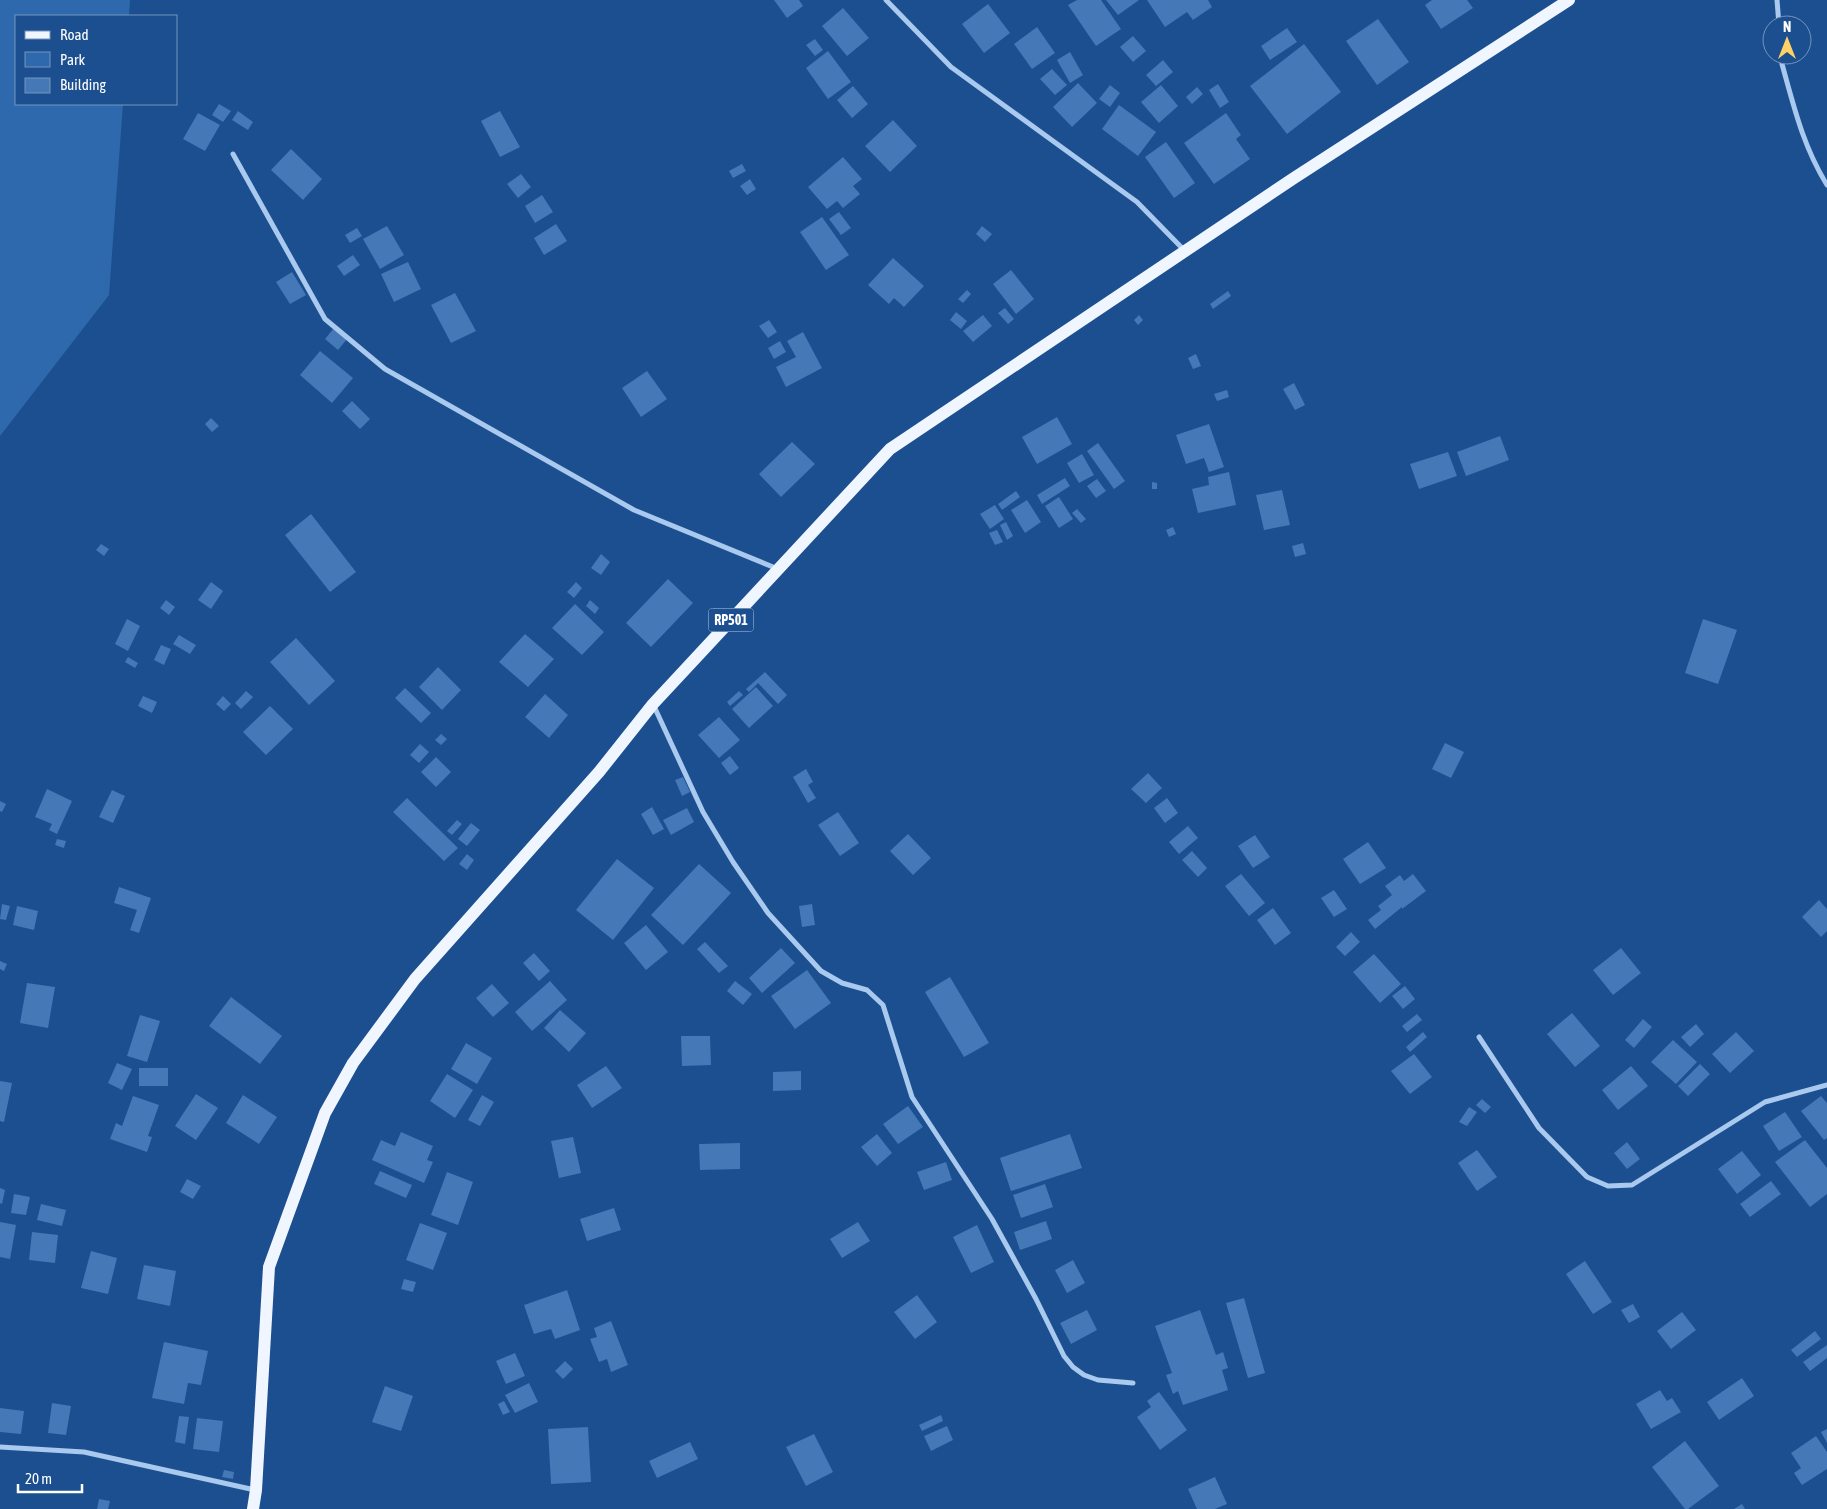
<svg xmlns="http://www.w3.org/2000/svg" width="1827" height="1509" viewBox="0 0 1827 1509" font-family="'Asap Condensed',sans-serif">
<style>
.green{fill:#2e69ad}
.building{fill:#4478b7}
.lines{fill:none;stroke-linecap:round;stroke-linejoin:round}
.street{stroke:#a9c9ee;stroke-width:5}
.primary{stroke:#f0f6ff;stroke-width:12}
.labels{text-anchor:middle;stroke-width:5;stroke-linejoin:round;paint-order:stroke}
.shield{fill:#1b4f8f;stroke:#bbcadd;stroke-width:1}
.shield-label{font-size:14px;font-weight:bold;fill:#fff}
</style>
<rect width="100%" height="100%" fill="#1b4f8f"/>
<path class="green" d="M 0,0 L 130,0 L 129,16 L 16,16 L 16,104 L 123,104 L 109,295 L 0,436 Z"/>
<path class="building" d="M 774,0 L 799,0 L 803,6 L 787,18 Z
M 1077,0 L 1101,0 L 1121,29 L 1096,46 L 1068,5 Z
M 1106,0 L 1139,0 L 1118,15 Z
M 1147,0 L 1208,0 L 1212,7 L 1193,20 L 1187,12 L 1165,27 Z
M 1432,0 L 1467,0 L 1473,8 L 1441,29 L 1425,5 Z
M 988,4 L 1010,33 L 984,53 L 962,24 Z
M 843,8 L 869,38 L 847,56 L 822,26 Z
M 1378,19 L 1409,62 L 1377,85 L 1346,41 Z
M 1037,27 L 1055,53 L 1032,69 L 1014,44 Z
M 1287,28 L 1297,42 L 1270,60 L 1261,46 Z
M 1133,36 L 1146,51 L 1133,62 L 1120,47 Z
M 815,39 L 823,50 L 815,56 L 806,45 Z
M 1304,44 L 1341,92 L 1287,134 L 1250,86 Z
M 828,51 L 851,82 L 828,99 L 806,68 Z
M 1070,52 L 1083,75 L 1070,83 L 1057,60 Z
M 1163,60 L 1173,72 L 1156,86 L 1146,75 Z
M 1052,69 L 1067,85 L 1055,95 L 1040,79 Z
M 1078,83 L 1097,103 L 1072,127 L 1053,107 Z
M 1218,84 L 1229,102 L 1220,108 L 1209,90 Z
M 1110,85 L 1120,93 L 1110,107 L 1099,99 Z
M 1161,85 L 1178,106 L 1159,123 L 1141,102 Z
M 853,86 L 868,104 L 852,118 L 837,100 Z
M 1197,87 L 1203,94 L 1192,104 L 1186,97 Z
M 219,104 L 231,111 L 223,122 L 212,115 Z
M 1119,105 L 1156,132 L 1138,156 L 1102,129 Z
M 238,111 L 253,122 L 248,130 L 232,120 Z
M 500,111 L 520,147 L 500,157 L 481,121 Z
M 198,113 L 220,125 L 205,151 L 183,139 Z
M 1226,113 L 1241,135 L 1236,139 L 1250,159 L 1214,184 L 1184,143 Z
M 893,120 L 917,146 L 890,172 L 865,146 Z
M 1166,142 L 1195,183 L 1174,198 L 1145,157 Z
M 291,149 L 322,179 L 303,200 L 271,170 Z
M 843,157 L 862,179 L 853,186 L 860,194 L 843,208 L 837,201 L 827,209 L 808,187 Z
M 742,164 L 746,171 L 733,178 L 729,171 Z
M 521,174 L 531,187 L 518,198 L 507,184 Z
M 750,179 L 756,189 L 747,195 L 740,186 Z
M 542,195 L 553,212 L 535,223 L 525,206 Z
M 839,212 L 851,228 L 841,235 L 829,219 Z
M 822,217 L 849,255 L 826,270 L 800,232 Z
M 556,224 L 567,241 L 544,255 L 534,238 Z
M 387,226 L 404,255 L 380,269 L 363,239 Z
M 982,226 L 992,234 L 985,242 L 976,234 Z
M 357,228 L 362,236 L 350,243 L 345,235 Z
M 353,255 L 360,265 L 344,276 L 337,266 Z
M 893,258 L 924,286 L 904,307 L 894,298 L 889,304 L 868,285 Z
M 408,262 L 421,289 L 394,302 L 381,274 Z
M 1011,270 L 1034,299 L 1016,314 L 993,284 Z
M 292,272 L 306,295 L 290,304 L 276,282 Z
M 967,290 L 971,294 L 963,303 L 958,299 Z
M 1228,291 L 1231,296 L 1213,309 L 1210,304 Z
M 455,293 L 476,331 L 451,343 L 431,305 Z
M 1005,308 L 1014,319 L 1008,324 L 998,313 Z
M 956,312 L 967,321 L 961,329 L 950,320 Z
M 983,315 L 992,326 L 973,342 L 963,331 Z
M 1139,315 L 1143,320 L 1138,325 L 1134,320 Z
M 769,320 L 777,332 L 768,338 L 759,326 Z
M 334,328 L 347,339 L 338,350 L 325,339 Z
M 803,332 L 822,368 L 786,387 L 776,367 L 796,357 L 787,341 Z
M 780,341 L 786,352 L 774,359 L 768,348 Z
M 320,351 L 353,378 L 332,403 L 300,375 Z
M 1196,354 L 1201,366 L 1193,369 L 1188,358 Z
M 647,371 L 667,399 L 641,417 L 622,388 Z
M 1294,383 L 1305,405 L 1295,410 L 1283,389 Z
M 1227,390 L 1229,397 L 1217,401 L 1214,394 Z
M 352,401 L 370,419 L 360,429 L 342,411 Z
M 1057,417 L 1072,444 L 1037,464 L 1022,437 Z
M 211,418 L 219,426 L 212,432 L 205,424 Z
M 1209,424 L 1224,467 L 1209,472 L 1204,458 L 1186,464 L 1176,435 Z
M 1500,436 L 1509,460 L 1466,476 L 1457,452 Z
M 792,442 L 815,464 L 781,497 L 759,474 Z
M 1098,443 L 1125,481 L 1114,489 L 1087,451 Z
M 1448,452 L 1457,476 L 1419,489 L 1410,464 Z
M 1082,454 L 1094,475 L 1079,483 L 1067,463 Z
M 1229,472 L 1236,505 L 1198,513 L 1192,489 L 1209,485 L 1208,477 Z
M 1065,478 L 1070,486 L 1042,504 L 1037,495 Z
M 1097,479 L 1106,491 L 1096,498 L 1087,486 Z
M 1152,482 L 1157,483 L 1157,489 L 1152,489 Z
M 1282,490 L 1290,525 L 1264,530 L 1256,495 Z
M 1016,491 L 1020,497 L 1002,510 L 998,504 Z
M 1059,497 L 1073,519 L 1059,528 L 1045,506 Z
M 1027,500 L 1041,522 L 1025,533 L 1011,510 Z
M 995,505 L 1004,519 L 990,529 L 980,514 Z
M 1077,509 L 1086,519 L 1081,523 L 1072,513 Z
M 311,514 L 356,572 L 330,592 L 285,535 Z
M 1006,522 L 1013,536 L 1007,540 L 1000,525 Z
M 1173,527 L 1176,534 L 1169,537 L 1166,530 Z
M 997,530 L 1003,542 L 995,545 L 989,533 Z
M 1303,543 L 1306,554 L 1295,557 L 1292,546 Z
M 101,544 L 109,549 L 104,556 L 96,550 Z
M 601,554 L 610,562 L 601,575 L 591,568 Z
M 668,579 L 693,603 L 651,647 L 626,623 Z
M 211,582 L 223,591 L 211,609 L 198,600 Z
M 576,582 L 582,588 L 574,598 L 567,592 Z
M 166,600 L 175,607 L 169,615 L 160,608 Z
M 590,600 L 599,608 L 595,614 L 586,606 Z
M 575,604 L 604,632 L 582,655 L 552,628 Z
M 127,619 L 140,626 L 128,651 L 115,644 Z
M 1703,619 L 1737,630 L 1718,684 L 1685,673 Z
M 525,634 L 554,659 L 528,687 L 499,662 Z
M 179,635 L 196,645 L 190,654 L 173,644 Z
M 296,638 L 335,681 L 309,705 L 270,662 Z
M 161,645 L 171,649 L 164,665 L 154,660 Z
M 128,657 L 138,663 L 135,668 L 125,662 Z
M 438,667 L 461,690 L 442,710 L 419,687 Z
M 765,672 L 787,695 L 778,704 L 758,683 L 749,692 L 746,689 Z
M 756,687 L 773,706 L 749,728 L 732,709 Z
M 405,688 L 431,713 L 421,723 L 395,698 Z
M 246,691 L 253,697 L 241,709 L 235,703 Z
M 739,691 L 743,695 L 730,706 L 727,702 Z
M 545,694 L 568,715 L 549,738 L 525,717 Z
M 143,696 L 157,702 L 152,713 L 138,706 Z
M 223,696 L 231,704 L 224,711 L 216,704 Z
M 270,706 L 293,729 L 266,755 L 243,732 Z
M 719,717 L 740,740 L 719,758 L 698,735 Z
M 441,734 L 447,739 L 441,745 L 435,740 Z
M 1445,743 L 1464,752 L 1451,778 L 1432,769 Z
M 420,744 L 429,752 L 419,763 L 410,755 Z
M 730,756 L 739,768 L 730,775 L 721,763 Z
M 436,757 L 451,772 L 436,787 L 421,772 Z
M 806,769 L 813,782 L 808,785 L 816,798 L 808,803 L 793,777 Z
M 1148,773 L 1162,788 L 1146,803 L 1131,789 Z
M 683,777 L 690,792 L 682,796 L 675,780 Z
M 47,789 L 72,801 L 57,834 L 49,830 L 52,824 L 35,817 Z
M 112,790 L 125,796 L 113,823 L 99,817 Z
M 407,798 L 458,848 L 444,861 L 393,812 Z
M 1167,798 L 1178,813 L 1165,823 L 1154,808 Z
M 0,801 L 6,804 L 2,812 L 0,811 Z
M 652,807 L 664,829 L 653,835 L 641,814 Z
M 687,808 L 694,822 L 671,835 L 663,820 Z
M 838,812 L 859,843 L 840,856 L 818,825 Z
M 457,820 L 462,824 L 452,835 L 447,831 Z
M 471,823 L 480,830 L 467,846 L 458,839 Z
M 1188,826 L 1198,838 L 1179,854 L 1169,842 Z
M 908,834 L 931,858 L 913,875 L 890,851 Z
M 1255,835 L 1270,857 L 1253,868 L 1238,846 Z
M 57,839 L 66,841 L 64,848 L 55,845 Z
M 1368,842 L 1386,868 L 1360,884 L 1343,859 Z
M 1192,851 L 1207,868 L 1198,877 L 1182,860 Z
M 467,854 L 474,860 L 467,870 L 459,864 Z
M 617,859 L 654,888 L 613,940 L 576,910 Z
M 699,864 L 731,893 L 683,945 L 651,915 Z
M 1241,874 L 1265,903 L 1249,916 L 1225,886 Z
M 1413,874 L 1426,891 L 1402,909 L 1402,907 L 1375,929 L 1368,920 L 1381,910 L 1378,906 L 1392,895 L 1385,886 L 1400,875 L 1404,881 Z
M 119,887 L 151,898 L 139,933 L 130,930 L 137,910 L 114,903 Z
M 1334,890 L 1347,909 L 1334,917 L 1321,898 Z
M 1819,900 L 1827,909 L 1827,931 L 1821,937 L 1802,917 Z
M 2,904 L 10,906 L 6,920 L 0,919 Z
M 812,904 L 815,925 L 802,927 L 799,906 Z
M 17,906 L 38,911 L 34,930 L 13,925 Z
M 1273,908 L 1291,933 L 1275,945 L 1257,920 Z
M 646,925 L 668,952 L 646,970 L 624,943 Z
M 1351,932 L 1360,942 L 1345,956 L 1336,947 Z
M 705,942 L 728,966 L 719,973 L 697,949 Z
M 781,948 L 795,963 L 762,993 L 749,978 Z
M 1621,948 L 1641,973 L 1613,995 L 1593,970 Z
M 534,953 L 550,971 L 539,981 L 523,963 Z
M 1374,954 L 1401,984 L 1380,1003 L 1353,972 Z
M 0,961 L 7,964 L 4,971 L 0,969 Z
M 807,970 L 831,1003 L 795,1029 L 771,996 Z
M 950,977 L 989,1043 L 964,1057 L 925,992 Z
M 550,981 L 567,1000 L 532,1031 L 515,1012 Z
M 735,981 L 752,994 L 743,1005 L 727,991 Z
M 27,983 L 55,987 L 48,1028 L 20,1023 Z
M 492,984 L 509,1003 L 493,1017 L 476,998 Z
M 1405,986 L 1415,999 L 1403,1009 L 1392,996 Z
M 231,997 L 282,1036 L 260,1064 L 209,1026 Z
M 560,1010 L 586,1033 L 569,1052 L 544,1028 Z
M 1572,1013 L 1600,1046 L 1575,1067 L 1547,1034 Z
M 1417,1014 L 1422,1020 L 1407,1032 L 1402,1026 Z
M 140,1015 L 160,1021 L 147,1062 L 127,1056 Z
M 1643,1019 L 1652,1027 L 1634,1048 L 1625,1040 Z
M 1696,1024 L 1704,1034 L 1690,1047 L 1681,1037 Z
M 1423,1032 L 1427,1037 L 1410,1052 L 1406,1047 Z
M 1736,1032 L 1754,1051 L 1730,1073 L 1712,1054 Z
M 681,1036 L 710,1036 L 711,1065 L 682,1066 Z
M 1673,1040 L 1697,1062 L 1676,1084 L 1651,1062 Z
M 466,1043 L 492,1058 L 477,1084 L 451,1069 Z
M 1414,1054 L 1432,1077 L 1410,1094 L 1391,1071 Z
M 117,1063 L 132,1069 L 122,1090 L 108,1083 Z
M 1700,1064 L 1710,1074 L 1688,1096 L 1678,1086 Z
M 606,1066 L 622,1088 L 592,1108 L 577,1085 Z
M 1631,1066 L 1648,1086 L 1618,1110 L 1602,1090 Z
M 139,1068 L 168,1068 L 168,1086 L 139,1086 Z
M 801,1071 L 801,1090 L 773,1091 L 773,1072 Z
M 447,1074 L 473,1090 L 455,1118 L 430,1101 Z
M 0,1081 L 12,1083 L 4,1122 L 0,1121 Z
M 196,1094 L 218,1108 L 196,1140 L 175,1126 Z
M 243,1095 L 277,1117 L 259,1144 L 226,1123 Z
M 482,1095 L 494,1102 L 480,1126 L 468,1120 Z
M 133,1096 L 159,1105 L 148,1136 L 152,1137 L 147,1152 L 110,1139 L 116,1123 L 122,1126 Z
M 1821,1096 L 1827,1103 L 1827,1138 L 1824,1140 L 1801,1111 Z
M 1482,1099 L 1491,1107 L 1485,1113 L 1476,1105 Z
M 908,1106 L 923,1127 L 898,1144 L 883,1124 Z
M 1469,1107 L 1477,1112 L 1467,1126 L 1459,1122 Z
M 1785,1112 L 1802,1137 L 1779,1151 L 1763,1126 Z
M 401,1132 L 433,1146 L 427,1160 L 433,1162 L 424,1183 L 372,1160 L 381,1140 L 395,1146 Z
M 877,1134 L 892,1153 L 877,1166 L 861,1147 Z
M 1070,1134 L 1082,1168 L 1011,1191 L 1000,1158 Z
M 573,1137 L 581,1173 L 559,1178 L 551,1141 Z
M 1805,1140 L 1827,1168 L 1827,1194 L 1810,1207 L 1775,1162 Z
M 1627,1142 L 1640,1159 L 1627,1169 L 1614,1153 Z
M 740,1143 L 740,1169 L 700,1170 L 699,1144 Z
M 1477,1150 L 1497,1177 L 1477,1191 L 1458,1163 Z
M 1742,1151 L 1761,1175 L 1737,1194 L 1718,1169 Z
M 946,1162 L 952,1180 L 924,1190 L 917,1172 Z
M 380,1171 L 412,1185 L 406,1198 L 374,1184 Z
M 447,1172 L 473,1182 L 458,1225 L 431,1215 Z
M 187,1179 L 201,1186 L 193,1199 L 180,1192 Z
M 1771,1181 L 1781,1194 L 1750,1217 L 1740,1204 Z
M 1045,1184 L 1053,1207 L 1021,1218 L 1013,1195 Z
M 0,1188 L 5,1190 L 2,1204 L 0,1203 Z
M 14,1194 L 30,1197 L 26,1215 L 11,1213 Z
M 41,1204 L 66,1210 L 62,1226 L 37,1220 Z
M 614,1208 L 621,1230 L 587,1241 L 580,1219 Z
M 1046,1221 L 1052,1239 L 1020,1250 L 1014,1232 Z
M 0,1222 L 16,1225 L 10,1259 L 0,1257 Z
M 858,1222 L 870,1241 L 842,1258 L 830,1239 Z
M 420,1223 L 447,1233 L 433,1270 L 406,1260 Z
M 977,1225 L 994,1262 L 971,1273 L 953,1237 Z
M 32,1232 L 58,1235 L 55,1263 L 29,1260 Z
M 91,1251 L 117,1258 L 108,1294 L 81,1288 Z
M 1073,1260 L 1085,1283 L 1067,1293 L 1055,1270 Z
M 1585,1261 L 1612,1302 L 1593,1314 L 1566,1274 Z
M 144,1265 L 176,1271 L 170,1306 L 137,1299 Z
M 404,1279 L 416,1282 L 413,1292 L 401,1289 Z
M 567,1290 L 580,1330 L 555,1339 L 551,1329 L 534,1334 L 524,1305 Z
M 917,1295 L 937,1322 L 915,1339 L 894,1312 Z
M 1244,1298 L 1265,1373 L 1248,1378 L 1226,1303 Z
M 1633,1304 L 1640,1317 L 1629,1323 L 1621,1310 Z
M 1087,1310 L 1097,1330 L 1071,1344 L 1060,1323 Z
M 1200,1310 L 1216,1355 L 1223,1352 L 1228,1368 L 1222,1370 L 1228,1390 L 1183,1405 L 1178,1391 L 1173,1394 L 1166,1375 L 1172,1373 L 1155,1326 Z
M 1682,1312 L 1696,1330 L 1671,1349 L 1657,1331 Z
M 611,1321 L 628,1365 L 611,1372 L 607,1359 L 599,1362 L 590,1339 L 597,1337 L 594,1328 Z
M 1815,1331 L 1821,1339 L 1797,1357 L 1791,1350 Z
M 164,1342 L 208,1351 L 201,1385 L 188,1383 L 184,1404 L 152,1398 Z
M 1827,1345 L 1827,1358 L 1810,1371 L 1803,1362 Z
M 515,1353 L 525,1376 L 506,1384 L 496,1361 Z
M 565,1361 L 573,1369 L 563,1379 L 555,1371 Z
M 1742,1378 L 1754,1396 L 1719,1420 L 1707,1402 Z
M 529,1383 L 538,1402 L 515,1413 L 505,1395 Z
M 385,1386 L 413,1396 L 401,1431 L 372,1422 Z
M 1660,1390 L 1667,1401 L 1672,1398 L 1681,1412 L 1651,1429 L 1636,1404 Z
M 1159,1392 L 1187,1430 L 1160,1450 L 1137,1417 L 1151,1407 L 1147,1401 Z
M 504,1401 L 510,1412 L 503,1415 L 498,1404 Z
M 52,1403 L 71,1406 L 66,1435 L 48,1433 Z
M 0,1408 L 24,1411 L 21,1434 L 0,1432 Z
M 941,1415 L 943,1421 L 922,1431 L 919,1425 Z
M 179,1416 L 189,1417 L 185,1444 L 175,1442 Z
M 197,1418 L 223,1421 L 219,1452 L 193,1449 Z
M 947,1426 L 953,1440 L 931,1451 L 924,1436 Z
M 588,1427 L 591,1482 L 551,1484 L 548,1429 Z
M 1827,1429 L 1827,1443 L 1821,1432 Z
M 814,1434 L 833,1472 L 806,1486 L 786,1447 Z
M 1816,1436 L 1827,1452 L 1827,1469 L 1802,1485 L 1794,1473 L 1801,1468 L 1791,1453 Z
M 1685,1441 L 1719,1486 L 1688,1509 L 1685,1509 L 1652,1467 Z
M 690,1442 L 698,1459 L 657,1478 L 649,1461 Z
M 224,1470 L 234,1472 L 233,1479 L 222,1477 Z
M 1215,1477 L 1227,1504 L 1215,1509 L 1197,1509 L 1188,1489 Z
M 99,1499 L 110,1501 L 108,1509 L 97,1509 Z
M 1742,1504 L 1745,1509 L 1734,1509 Z"/>
<g class="lines">
<path class="street" d="M 886,0 L 951,67 L 1137,202 L 1184,250
M 1777,0 L 1779,25
M 1781,55 L 1782,64 C 1794,107 1803,146 1827,185
M 233,154 L 325,319 L 385,369 L 634,510 L 778,569
M 653,704 L 703,812 L 733,862 L 768,913 L 821,971 L 842,983 L 867,990 L 883,1005 L 912,1097 L 992,1219 L 1036,1299 L 1064,1356 L 1073,1367 L 1084,1375 L 1098,1380 L 1133,1383
M 1479,1037 L 1539,1128 L 1587,1177 L 1608,1186 L 1632,1185 L 1765,1102 L 1827,1085
M 0,1447 L 84,1452 L 255,1490"/>
<path class="primary" d="M 253,1509 L 256,1490 L 269,1267 L 325,1113 L 353,1063 L 415,979 L 599,772 L 653,704 L 890,449 L 1294,178 L 1569,0"/>
</g>
<g class="labels">
<rect class="shield" x="708.5" y="608.5" width="45" height="23" rx="4"/>
<g class="shield-label">
<text x="731" y="625">RP501</text>
</g>
</g>
<rect x="15" y="15" width="162" height="90" fill="#1b4f8f" stroke="#7695bc"/>
<rect x="25" y="31" width="25" height="8" fill="#f0f6ff" stroke="#7695bc"/>
<text x="60" y="40" font-size="15" fill="#ffffff">Road</text>
<rect x="25" y="52" width="25" height="15" fill="#2e69ad" stroke="#7695bc"/>
<text x="60" y="65" font-size="15" fill="#ffffff">Park</text>
<rect x="25" y="78" width="25" height="15" fill="#4478b7" stroke="#7695bc"/>
<text x="60" y="90" font-size="15" fill="#ffffff">Building</text>
<g transform="translate(1787 40)"><circle r="24" fill="#1b4f8f" stroke="#7695bc"/>
<path d="M0-4L9 19L0 12L-9 19Z" fill="#ffd166"/>
<text y="-8" font-size="14" font-weight="bold" text-anchor="middle" fill="#ffffff">N</text>
</g>
<path d="M18 1484v8h64v-8" fill="none" stroke="#ffffff" stroke-width="2.5"/>
<text x="25" y="1484" font-size="15" fill="#ffffff" stroke="#1b4f8f" stroke-width="4" paint-order="stroke">20 m</text>
</svg>
